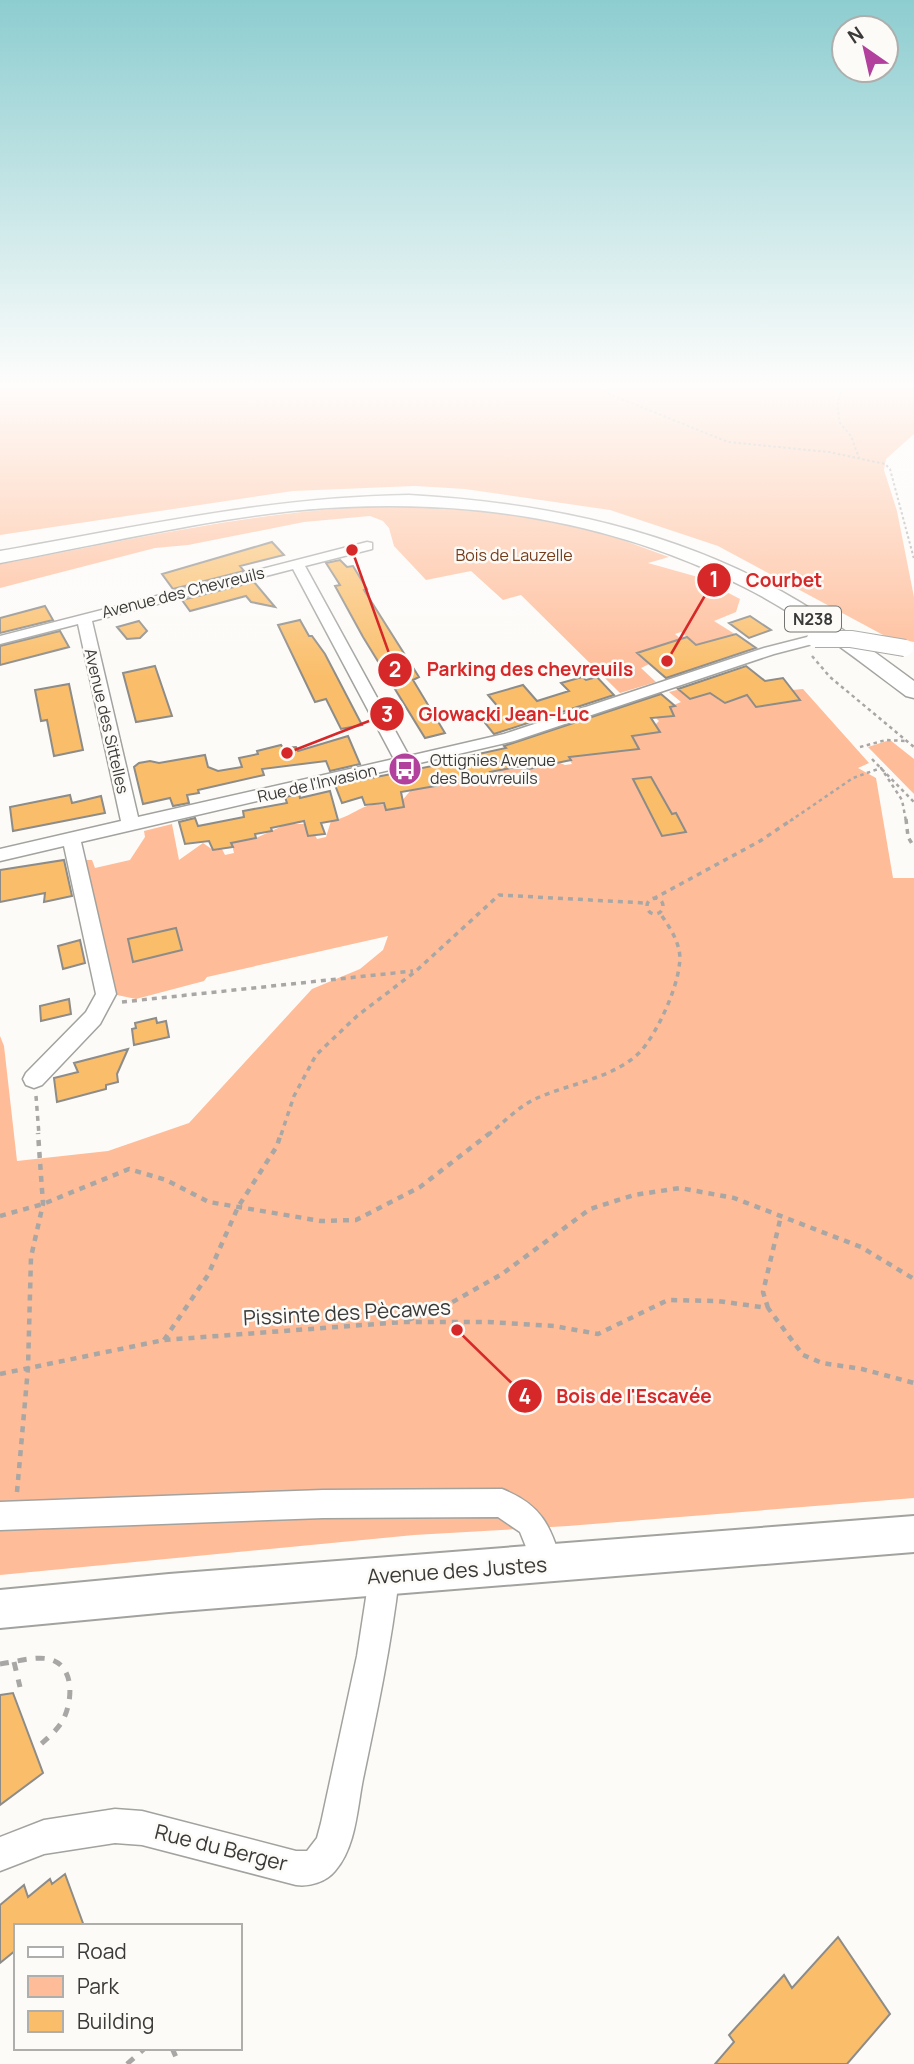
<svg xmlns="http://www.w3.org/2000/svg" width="914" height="2064" viewBox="0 0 914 2064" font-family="Manrope,sans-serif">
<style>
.green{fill:#febc98}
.building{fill:#fabe6a;stroke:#8d8c89;stroke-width:2}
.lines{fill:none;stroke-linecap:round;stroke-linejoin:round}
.minor-casing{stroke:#a2a29f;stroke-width:3}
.major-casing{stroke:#a2a29f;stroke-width:4}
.highway-casing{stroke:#a2a29f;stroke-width:3}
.path-far4{stroke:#a8a7a5;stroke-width:2;stroke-dasharray:2.5 2.5;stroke-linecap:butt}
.path-far3{stroke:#a8a7a5;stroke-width:2.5;stroke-dasharray:3.5 3.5;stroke-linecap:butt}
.path-far2{stroke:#a8a7a5;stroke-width:3.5;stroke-dasharray:5 5;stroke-linecap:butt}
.path-far1{stroke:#a8a7a5;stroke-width:4.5;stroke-dasharray:6 6;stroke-linecap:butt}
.path{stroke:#a8a7a5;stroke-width:5;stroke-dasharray:9 9;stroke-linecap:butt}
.minor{fill:#fff;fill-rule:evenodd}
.major{fill:#fff;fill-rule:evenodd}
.highway{fill:#fff;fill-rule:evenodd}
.minor-bridge-casing{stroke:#a2a29f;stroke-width:18;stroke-linecap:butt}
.minor-bridge{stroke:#fff;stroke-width:16}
.labels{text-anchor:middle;stroke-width:5;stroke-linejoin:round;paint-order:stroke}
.far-park-label{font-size:16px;fill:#753c1a;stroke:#fcfbf8}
.far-street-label{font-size:16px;fill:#3a3a39;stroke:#fcfbf8}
.shield{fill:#fcfbf8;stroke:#747472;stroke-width:2}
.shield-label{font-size:16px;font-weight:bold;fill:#3a3a39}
.far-poi-label{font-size:16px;fill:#3a3a39;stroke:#fcfbf8;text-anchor:start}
.near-street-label{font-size:21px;fill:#3a3a39;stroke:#fcfbf8}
.leader{fill:none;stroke:#d62828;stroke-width:2.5}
.callout-dot{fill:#d62828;stroke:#fcfbf8;stroke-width:2.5}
.mark-label{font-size:21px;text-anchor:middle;font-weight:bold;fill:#fff}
.callout-label{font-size:19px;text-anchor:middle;font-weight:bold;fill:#d62828;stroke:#fcfbf8;stroke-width:5;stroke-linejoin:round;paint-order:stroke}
</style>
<rect width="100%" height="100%" fill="#fcfbf8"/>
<path class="green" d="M 0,388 L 914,388 L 914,434 L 886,459 L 884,470 L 897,511 L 914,597 L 914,642 L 885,636 L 718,546 L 610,510 L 465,489 L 415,486 L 293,491 L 0,535 Z
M 381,506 C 445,508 508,511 570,525 C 604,532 636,545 669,557 L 648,563 L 698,577 L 740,599 L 736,612 L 714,621 L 738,636 L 696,645 L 681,632 L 675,634 L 688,645 L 641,668 L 656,682 L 620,693 L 521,595 L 503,600 L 471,571 L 426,580 L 394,546 L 389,528 L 383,521 L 370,516 L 304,522 L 188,545 L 155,548 L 0,588 L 0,564 C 127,541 252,511 381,506 Z
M 688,687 L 710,692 L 719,700 L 727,696 L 803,689 L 869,763 L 858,768 L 876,778 L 893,878 L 914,878 L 914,1498 L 568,1526 L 414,1535 L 0,1575 L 0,1036 L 4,1046 L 17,1161 L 108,1151 L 189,1123 L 312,989 L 360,969 L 383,950 L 388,936 L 207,977 L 204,981 L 136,999 L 117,995 L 81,860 L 92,860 L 95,868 L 130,860 L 145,837 L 144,831 L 172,824 L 179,860 L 203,843 L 213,850 L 222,849 L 225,855 L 234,853 L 230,836 L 248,833 L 250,839 L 256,838 L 287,824 L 305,824 L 308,836 L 315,835 L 317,839 L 326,837 L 331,821 C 358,816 365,796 396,808 L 411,790 L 456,780 L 466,787 L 480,783 L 485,777 L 505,769 L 528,769 L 560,763 L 565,765 L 572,764 L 560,743 L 589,736 L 659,732 L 655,725 L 659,721 L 656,718 L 674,716 L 667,708 L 681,702 L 669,692 Z
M 890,740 L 914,759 L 914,794 L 868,747 Z"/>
<path class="building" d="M 272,542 L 284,555 L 240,566 L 244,571 L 173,589 L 162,574 Z
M 340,560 L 347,567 L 353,566 L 367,589 L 364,590 L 419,677 L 413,680 L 445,733 L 425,738 L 363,637 L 335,586 L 340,585 L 326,563 Z
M 254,582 L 275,607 L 251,602 L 246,596 L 190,611 L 182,600 Z
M 45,606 L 53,620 L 0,633 L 0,618 Z
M 750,616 L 771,630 L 749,638 L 729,623 Z
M 300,620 L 309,636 L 312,636 L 325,654 L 362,725 L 341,729 L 326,699 L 315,702 L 278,625 Z
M 139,621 L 147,631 L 140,638 L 127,639 L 117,627 Z
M 60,631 L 69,647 L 0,665 L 0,646 Z
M 736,634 L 756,648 L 666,678 L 637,653 L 687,637 L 696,645 Z
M 155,666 L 172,716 L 136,722 L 123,673 Z
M 746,666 L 765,681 L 783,678 L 800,700 L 756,707 L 747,695 L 725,703 L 710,693 L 690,699 L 678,689 Z
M 582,677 L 586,680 L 597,677 L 614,695 L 494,734 L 478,714 L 499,708 L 488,695 L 523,685 L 537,701 L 569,691 L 561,683 Z
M 69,684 L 83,750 L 54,756 L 47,720 L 41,721 L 35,690 Z
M 661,694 L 675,706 L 670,707 L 674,716 L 651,718 L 660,732 L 632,736 L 639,749 L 569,757 L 571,760 L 528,769 L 526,765 L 490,772 L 492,776 L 401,792 L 404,807 L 386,810 L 384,803 L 365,805 L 362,797 L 342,803 L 335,785 L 448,763 L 446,761 L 506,748 L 504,746 Z
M 348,736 L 360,764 L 330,771 L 326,761 L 262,769 L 264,775 L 198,790 L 199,793 L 187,795 L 189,803 L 173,806 L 170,798 L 143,804 L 134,767 L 139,763 L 150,761 L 159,763 L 205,755 L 208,767 L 218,771 L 242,767 L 239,758 L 258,754 L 257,751 L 281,745 L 283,748 L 296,747 L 298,751 Z
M 651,777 L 672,814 L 676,813 L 686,832 L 662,836 L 633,779 Z
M 330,791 L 338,820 L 321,823 L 325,834 L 308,836 L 304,821 L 271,828 L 272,831 L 255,834 L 256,838 L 231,843 L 233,847 L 213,850 L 209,841 L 185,844 L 179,822 L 195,818 L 198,826 L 244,817 L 243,811 L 287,803 L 285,797 L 299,794 L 300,798 Z
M 70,795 L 72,803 L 101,796 L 105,813 L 13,831 L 10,807 Z
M 64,860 L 72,896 L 44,902 L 45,893 L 0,902 L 0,870 Z
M 176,928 L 182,950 L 133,962 L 128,939 Z
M 80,940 L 85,963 L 63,969 L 58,946 Z
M 69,999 L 71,1014 L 41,1021 L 40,1006 Z
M 156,1018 L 157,1023 L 166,1021 L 169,1037 L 134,1045 L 132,1029 L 136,1028 L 135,1023 Z
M 128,1049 L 117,1074 L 118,1082 L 106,1085 L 106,1089 L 57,1102 L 54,1078 L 78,1072 L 74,1063 Z
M 13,1693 L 43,1773 L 0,1805 L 0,1695 Z
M 65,1874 L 84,1926 L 16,1926 L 16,1950 L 0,1963 L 0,1905 L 24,1885 L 28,1897 L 50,1879 L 52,1884 Z
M 838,1937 L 890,2014 L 847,2064 L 715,2064 L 734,2042 L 729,2035 L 784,1975 L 792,1988 Z"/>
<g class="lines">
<defs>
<path id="minor" d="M 367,542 L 372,543 L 372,549 L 305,566 L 409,756 L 504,734 L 764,648 L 815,635 L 822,639 L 820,642 L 774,654 L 514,741 L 81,842 L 116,994 L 100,1024 L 42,1085 L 34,1088 L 26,1085 L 23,1079 L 26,1073 L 86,1012 L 96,994 L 64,846 L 0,861 L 0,849 L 121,821 L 78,624 L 0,644 L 0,636 ZM 293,569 L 394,759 L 138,817 L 92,621 Z
M 502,1489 C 542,1505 550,1525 562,1564 L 557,1574 L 547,1579 L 537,1574 L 520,1532 L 498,1517 L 323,1518 L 0,1530 L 0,1502 L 323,1490 Z
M 384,1563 L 395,1567 L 399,1578 C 391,1646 377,1712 363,1779 C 357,1809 356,1847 335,1871 C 326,1882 309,1887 296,1885 L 142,1845 L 115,1843 L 44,1854 L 0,1871 L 0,1837 L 44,1820 L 115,1809 L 142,1811 L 296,1851 L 307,1851 L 317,1838 L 321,1823 L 357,1656 L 369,1578 L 373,1567 Z"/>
<path id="major" d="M 914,1516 L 914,1552 L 169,1612 L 0,1628 L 0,1590 L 169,1574 Z"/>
<path id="highway" d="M 409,495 C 531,502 648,524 758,579 C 814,607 864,644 914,681 L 914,698 L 906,696 C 854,657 802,616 744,587 C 604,516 447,495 292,511 C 193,522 97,545 0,563 L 0,551 C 136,527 270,497 409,495 Z"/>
</defs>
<use href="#minor" class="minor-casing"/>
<use href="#major" class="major-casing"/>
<use href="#highway" class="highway-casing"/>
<path class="path-far4" d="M 594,388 L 728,442 L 829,452 L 885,464 L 890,469 L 914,559
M 842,388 L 837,406 L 840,423 L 851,436 L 859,458"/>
<path class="path-far3" d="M 812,656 L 830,677 L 914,747
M 860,747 L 886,740 L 905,741
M 872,759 L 914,802
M 790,821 L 853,778 L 881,768 L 902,800 L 906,821"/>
<path class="path-far2" d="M 906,819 L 908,837 L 914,847
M647 906a8 8 0 1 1 16 0a8 8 0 1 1-16 0Z
M 653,899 L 760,841 L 793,819
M 122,1002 L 413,971
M 36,1096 L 39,1135
M 281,1135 L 294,1096 L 316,1055 L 357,1016 L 416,971 L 499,895 L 645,903
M 488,1135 C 503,1123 518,1107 535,1099 C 567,1084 612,1079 639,1053 C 657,1035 685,975 679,950 C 676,936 667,923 659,912"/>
<path class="path-far1" d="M 0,1216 L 43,1204 L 129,1169 L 166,1180 L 209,1202 L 321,1221 L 356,1220 L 420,1187 L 490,1133
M 768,1308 L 763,1292 L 781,1216
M 408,1320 L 442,1308 L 502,1274 L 590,1209 L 634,1195 L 680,1188 L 734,1198 L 861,1247 L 914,1279
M 164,1340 L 208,1275 L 238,1207 L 277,1146 L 281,1133
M 0,1374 L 164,1340 L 403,1322 L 488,1322 L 554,1326 L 598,1334 L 668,1300 L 718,1301 L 768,1308 L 803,1355 L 822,1363 L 862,1369 L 914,1383
M 17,1492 L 28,1368 L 31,1257 L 43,1204 L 38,1133"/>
<path class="path" d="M 14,1662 L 20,1687
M 0,1664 C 15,1662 34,1656 49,1659 C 75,1665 73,1701 63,1720 C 58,1729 49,1737 41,1744
M 172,2048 L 179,2064
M 127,2064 L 145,2048"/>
<use href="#minor" class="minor"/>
<use href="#major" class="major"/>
<use href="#highway" class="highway"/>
<defs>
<path id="minor-bridge" d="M 815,639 L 851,639 L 905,648"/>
</defs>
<use href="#minor-bridge" class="minor-bridge-casing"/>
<use href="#minor-bridge" class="minor-bridge"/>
</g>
<linearGradient id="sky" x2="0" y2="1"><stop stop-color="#8dcdd0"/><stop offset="0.57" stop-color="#fefdfc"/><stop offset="1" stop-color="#fefdfc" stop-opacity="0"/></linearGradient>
<rect width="914" height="677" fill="url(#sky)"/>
<defs>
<symbol id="bus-disc" viewBox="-11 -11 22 22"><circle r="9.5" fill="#b2419d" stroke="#fcfbf8"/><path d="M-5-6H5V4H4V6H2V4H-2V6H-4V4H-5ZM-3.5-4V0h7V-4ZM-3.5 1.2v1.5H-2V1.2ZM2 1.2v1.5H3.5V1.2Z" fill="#fff"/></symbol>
</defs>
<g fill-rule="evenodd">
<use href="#bus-disc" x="386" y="750" width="38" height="38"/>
</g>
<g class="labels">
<g class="far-park-label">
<text x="514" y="561">Bois de Lauzelle</text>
</g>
<g class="far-street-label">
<text transform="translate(183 592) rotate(-14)" y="6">Avenue des Chevreuils</text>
<text transform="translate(107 721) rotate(77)" y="6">Avenue des Sittelles</text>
<text transform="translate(317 783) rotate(-13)" y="6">Rue de l'Invasion</text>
</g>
<rect class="shield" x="785" y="606.5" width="56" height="25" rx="5"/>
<g class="shield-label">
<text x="813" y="625">N238</text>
</g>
<g class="far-poi-label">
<text x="430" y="766">Ottignies Avenue<tspan x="430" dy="18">des Bouvreuils</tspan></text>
</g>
<g class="near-street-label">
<text transform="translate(347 1313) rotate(-3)" y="7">Pissinte des Pècawes</text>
<text transform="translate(457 1571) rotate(-4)" y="7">Avenue des Justes</text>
<text transform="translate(221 1848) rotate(14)" y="7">Rue du Berger</text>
</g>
</g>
<path class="leader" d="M667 661L714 580M352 550L395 670M287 753L387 714M457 1330L525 1396"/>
<g class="callout-dot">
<circle cx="667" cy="661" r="7"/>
<circle cx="352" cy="550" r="7"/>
<circle cx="287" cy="753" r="7"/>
<circle cx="457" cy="1330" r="7"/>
<circle cx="714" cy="580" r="18"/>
<circle cx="395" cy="670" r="18"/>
<circle cx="387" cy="714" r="18"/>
<circle cx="525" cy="1396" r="18"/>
</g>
<g class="mark-label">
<text x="714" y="587">1</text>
<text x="395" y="677">2</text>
<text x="387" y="722">3</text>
<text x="525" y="1404">4</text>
</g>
<g class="callout-label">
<text x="784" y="587">Courbet</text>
<text x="530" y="676">Parking des chevreuils</text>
<text x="504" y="721">Glowacki Jean-Luc</text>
<text x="634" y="1403">Bois de l'Escavée</text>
</g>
<rect x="14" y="1924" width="228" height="126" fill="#fcfbf8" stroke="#aeaeac" stroke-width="2"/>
<rect x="28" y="1947" width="35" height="10" fill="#ffffff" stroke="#aeaeac" stroke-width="2"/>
<text x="77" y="1959" font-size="21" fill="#3a3a39">Road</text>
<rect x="28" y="1976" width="35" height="21" fill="#febc98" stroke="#aeaeac" stroke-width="2"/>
<text x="77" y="1994" font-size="21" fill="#3a3a39">Park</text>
<rect x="28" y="2011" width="35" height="21" fill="#fabe6a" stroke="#aeaeac" stroke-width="2"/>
<text x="77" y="2029" font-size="21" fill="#3a3a39">Building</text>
<g transform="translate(865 49) rotate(326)"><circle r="33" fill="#fcfbf8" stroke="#aeaeac" stroke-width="2"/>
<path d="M0-5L12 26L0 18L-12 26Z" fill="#b2419d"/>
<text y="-10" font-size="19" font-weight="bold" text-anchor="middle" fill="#3a3a39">N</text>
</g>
</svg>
